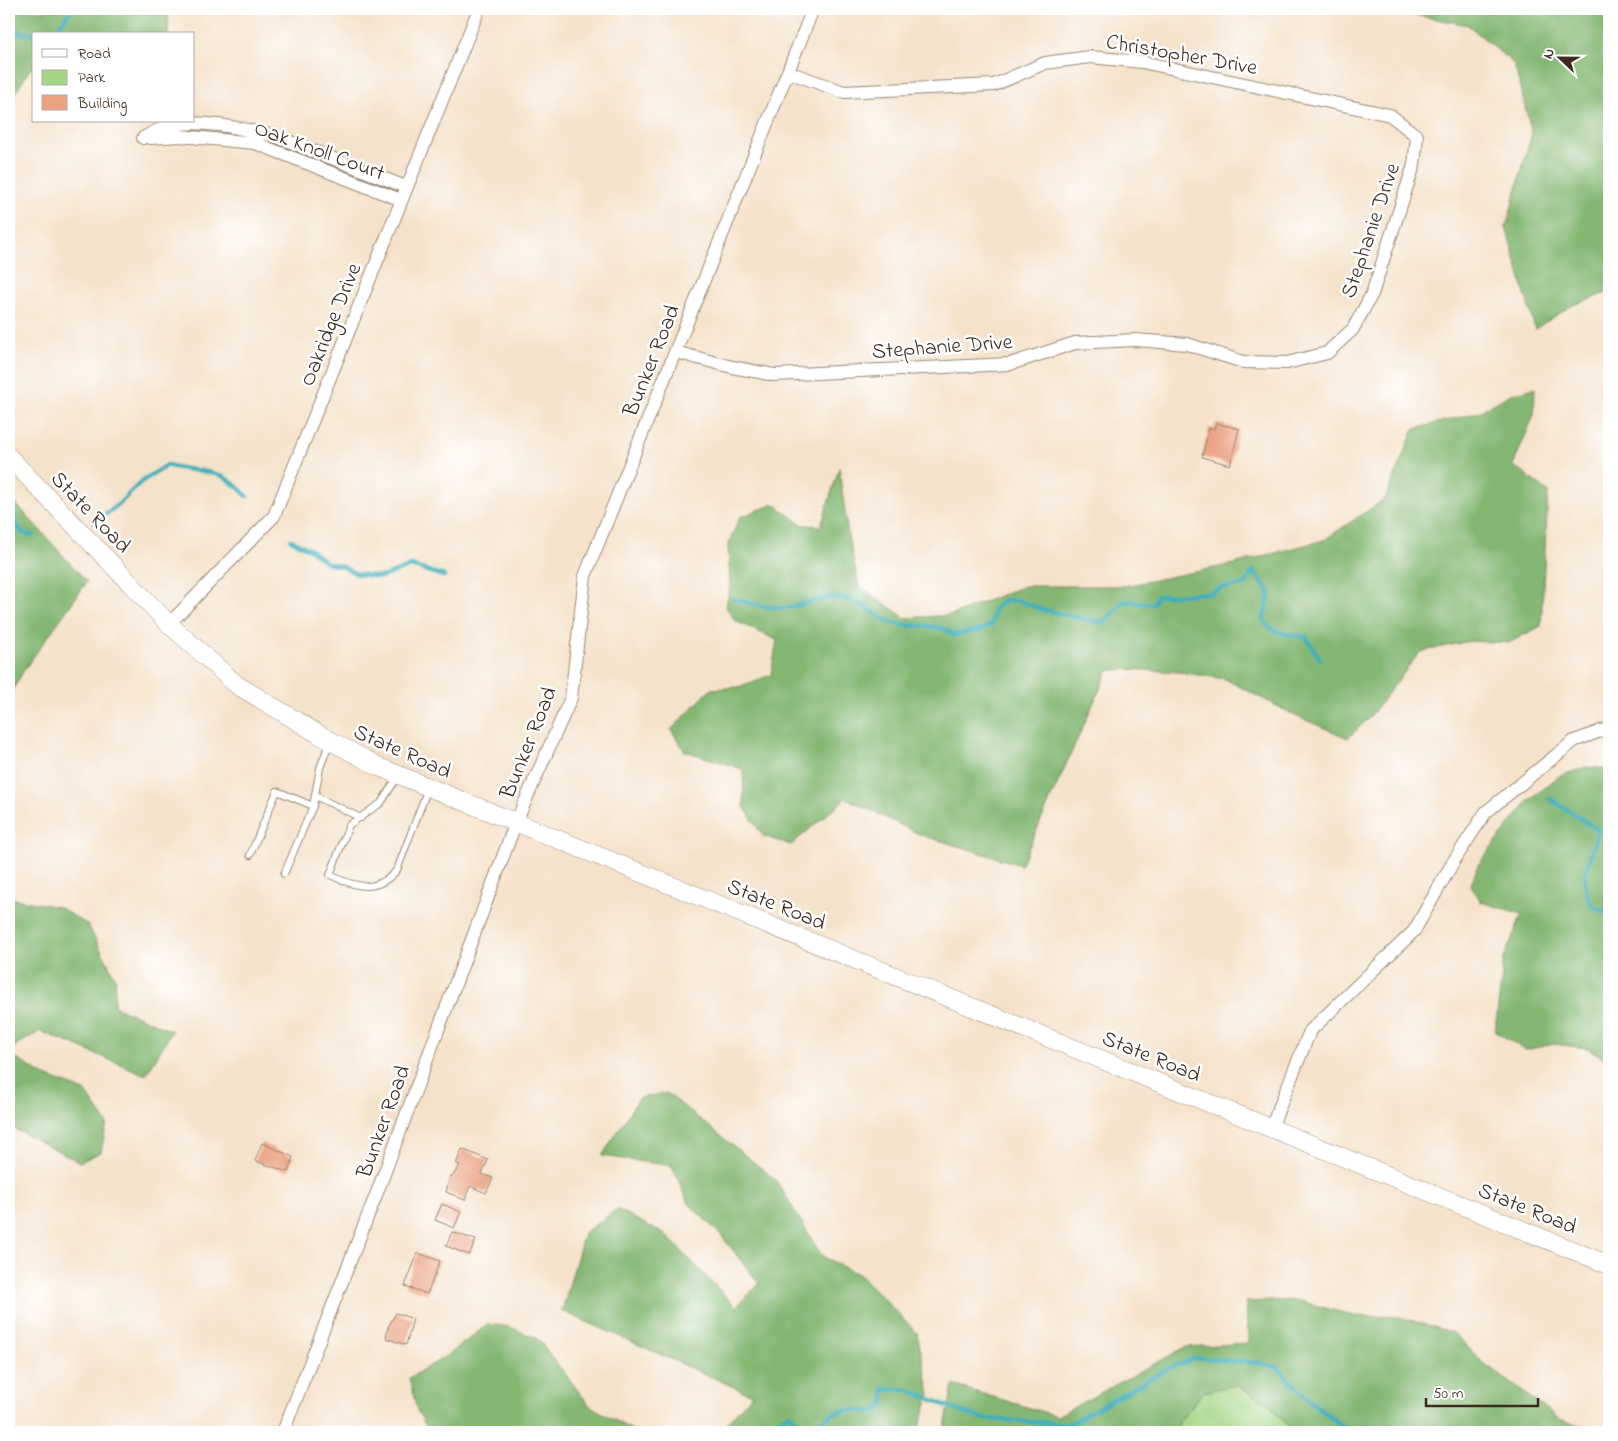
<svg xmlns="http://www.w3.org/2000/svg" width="1618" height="1441" viewBox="0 0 1618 1441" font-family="'Indie Flower',sans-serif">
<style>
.green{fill:#a5d685;stroke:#708052}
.forest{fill:#84b772;stroke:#607048}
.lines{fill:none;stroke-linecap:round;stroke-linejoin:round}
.stream{stroke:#40afbc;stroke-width:4.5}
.building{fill:#eba281}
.lane-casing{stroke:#988674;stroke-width:8}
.street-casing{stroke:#988674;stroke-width:14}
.secondary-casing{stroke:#988674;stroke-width:19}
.lane{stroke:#fff;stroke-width:6}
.street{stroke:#fff;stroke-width:12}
.secondary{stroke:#fff;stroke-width:18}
.labels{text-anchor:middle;stroke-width:5;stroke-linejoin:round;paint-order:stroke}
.street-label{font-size:22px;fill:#3b2a1e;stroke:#fff}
</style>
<rect width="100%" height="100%" fill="#fff"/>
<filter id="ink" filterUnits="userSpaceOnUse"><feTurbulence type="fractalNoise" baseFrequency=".02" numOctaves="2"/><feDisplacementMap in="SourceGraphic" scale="10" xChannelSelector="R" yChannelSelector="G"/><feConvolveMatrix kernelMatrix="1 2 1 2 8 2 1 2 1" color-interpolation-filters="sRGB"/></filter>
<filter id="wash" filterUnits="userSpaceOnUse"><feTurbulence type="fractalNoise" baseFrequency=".0096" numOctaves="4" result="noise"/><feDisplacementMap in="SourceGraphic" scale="20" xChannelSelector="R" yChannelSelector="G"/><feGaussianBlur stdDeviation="1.12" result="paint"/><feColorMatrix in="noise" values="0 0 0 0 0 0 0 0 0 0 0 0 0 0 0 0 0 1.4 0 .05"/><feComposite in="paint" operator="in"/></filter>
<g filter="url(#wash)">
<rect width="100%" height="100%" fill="#f5e2ca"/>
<path class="green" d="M 1236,1385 L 1269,1404 L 1293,1432 L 1177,1432 L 1179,1422 L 1203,1392 Z"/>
<path class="forest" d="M 9,9 L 46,11 L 48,9 L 169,9 L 168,34 L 34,34 L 34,69 L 30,69 L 9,104 Z
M 1382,9 L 1609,9 L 1609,292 L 1571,306 L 1535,329 L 1506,227 L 1532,133 L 1514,64 L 1468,25 Z
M 1535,388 L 1534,415 L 1513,465 L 1548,492 L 1541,626 L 1509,643 L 1470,641 L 1420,652 L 1369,718 L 1348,738 L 1296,716 L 1225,679 L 1180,672 L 1126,669 L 1108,671 L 1021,865 L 921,835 L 846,798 L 791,845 L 763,836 L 744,807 L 743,769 L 685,751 L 671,730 L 711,689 L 738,687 L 771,675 L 777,640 L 735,621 L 726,607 L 730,587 L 728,545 L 740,517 L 774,504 L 803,525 L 821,526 L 839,468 L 848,535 L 859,586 L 905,618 L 952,615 L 1024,586 L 1125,586 L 1234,564 L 1324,540 L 1385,499 L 1414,429 L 1479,412 L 1511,394 Z
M 9,496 L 87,582 L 24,670 L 9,697 Z
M 1586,767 L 1609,769 L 1609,1061 L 1587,1048 L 1554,1044 L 1525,1050 L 1495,1031 L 1504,958 L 1522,914 L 1481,902 L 1471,885 L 1478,865 L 1529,800 L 1559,776 Z
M 9,898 L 59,907 L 88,925 L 116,979 L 114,1006 L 172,1031 L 146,1075 L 40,1031 L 9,1050 Z
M 9,1054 L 43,1075 L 85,1091 L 107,1123 L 101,1152 L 80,1162 L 9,1126 Z
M 667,1093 L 776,1180 L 822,1256 L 861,1276 L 917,1333 L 930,1394 L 918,1432 L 714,1432 L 719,1432 L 752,1395 L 562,1311 L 584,1233 L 617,1209 L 666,1235 L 736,1307 L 759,1284 L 721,1235 L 689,1204 L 672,1166 L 602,1156 L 639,1098 Z
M 1296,1300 L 1355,1316 L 1400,1317 L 1454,1333 L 1481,1361 L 1559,1419 L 1603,1432 L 1293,1432 L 1269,1404 L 1236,1385 L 1203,1392 L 1179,1422 L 1177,1432 L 944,1432 L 953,1385 L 1057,1416 L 1186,1347 L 1248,1343 L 1246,1302 Z
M 488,1324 L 510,1327 L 538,1339 L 590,1406 L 636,1432 L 429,1432 L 417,1410 L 409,1378 L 448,1355 Z"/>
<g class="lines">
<path class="stream" d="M 9,28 L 18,32 L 34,34
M 53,34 L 72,9
M 9,504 L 13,507 L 15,523 L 24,534 L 34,535
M 94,523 L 120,503 L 142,481 L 167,465 C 185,471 205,469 222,476 C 232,481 240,489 247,496
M 291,540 L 311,550 L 327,563 L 341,566 L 357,574 L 382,577 L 411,566 L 444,576
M 734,599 C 750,603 768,609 784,608 C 804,606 818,596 840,598 C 866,600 877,621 899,624 C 919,628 937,622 954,635 L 981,630 L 992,624 L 994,609 L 1005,600 L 1020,601 L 1043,610 L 1104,623 L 1124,601 L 1153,604 L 1157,596 L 1211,593 L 1221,588 L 1245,585 L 1253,571 L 1270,593 L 1263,620 C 1272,634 1290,636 1305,636 L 1320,659
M 1549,798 L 1598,830 C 1592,862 1577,871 1591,905 L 1609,914
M 779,1432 L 779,1419 L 789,1414 L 805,1428 C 815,1425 823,1419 833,1414 C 845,1408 862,1411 876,1412 L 884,1404 L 884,1389 L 909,1390 L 959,1411 L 985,1419 L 1069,1424 L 1165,1370 L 1196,1358 L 1257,1363 L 1277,1367 L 1309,1400 L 1349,1432
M 1353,1432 L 1367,1427 L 1400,1430 L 1402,1432"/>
</g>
<g id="blocks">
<path class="building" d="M 1216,423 L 1239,429 L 1230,465 L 1202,457 L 1209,428 L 1214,429 Z
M 262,1143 L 293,1157 L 288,1172 L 255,1161 Z
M 462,1149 L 488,1160 L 482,1174 L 493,1178 L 486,1193 L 470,1186 L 465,1200 L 446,1192 L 450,1176 L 452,1177 L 460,1165 L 456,1164 Z
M 442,1204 L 461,1212 L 454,1228 L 435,1220 Z
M 452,1232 L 476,1240 L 469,1255 L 446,1246 Z
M 418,1253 L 440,1261 L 427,1294 L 405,1286 Z
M 396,1313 L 413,1319 L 406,1345 L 386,1338 L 388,1327 Z"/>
</g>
</g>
<g filter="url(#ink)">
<use href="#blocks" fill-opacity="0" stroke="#988674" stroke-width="1"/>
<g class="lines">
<defs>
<path id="lane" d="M 398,776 L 381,803 L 349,825 L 330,875 C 355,887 376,894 397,870 L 428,788
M 315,796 L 361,818
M 250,855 L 277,791 L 313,806
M 284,874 L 313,806 L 320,768 L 330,741"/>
<path id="street" d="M 143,138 C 151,134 161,127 171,125 C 204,119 243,129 275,136 L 406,187
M 150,138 L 180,136 L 255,143 L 401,200
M 675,352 L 732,367 L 774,375 L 1010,364 L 1075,343 L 1135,340 L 1187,344 L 1243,362 L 1287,363 L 1327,353 L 1353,329 L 1372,294 L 1414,165 L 1417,136 L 1390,115 L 1142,62 L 1090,57 L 1045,63 L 994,85 L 844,92 L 788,72
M 169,624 L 274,516 L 479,9
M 1271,1128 L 1310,1031 L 1414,931 L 1455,859 L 1486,812 L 1574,741 L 1609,728
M 283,1432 L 378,1190 L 516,822 L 571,698 L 585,576 L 813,9"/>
<path id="secondary" d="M 9,457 L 169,624 L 237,685 L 320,735 L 379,767 L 1609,1265"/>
</defs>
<use href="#lane" class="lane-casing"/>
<use href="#street" class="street-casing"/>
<use href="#secondary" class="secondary-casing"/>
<use href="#lane" class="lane"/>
<use href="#street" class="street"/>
<use href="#secondary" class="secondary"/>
</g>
</g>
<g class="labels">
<g class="street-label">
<text transform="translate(1182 53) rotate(10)" y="8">Christopher Drive</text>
<text transform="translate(320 149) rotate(20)" y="8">Oak Knoll Court</text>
<text transform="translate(1369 230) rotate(-71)" y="8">Stephanie Drive</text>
<text transform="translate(329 324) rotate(-68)" y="8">Oakridge Drive</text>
<text transform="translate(942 345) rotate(-4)" y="8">Stephanie Drive</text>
<text transform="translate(650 360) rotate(-68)" y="8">Bunker Road</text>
<text transform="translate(92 511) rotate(46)" y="8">State Road</text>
<text transform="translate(527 742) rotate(-68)" y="8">Bunker Road</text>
<text transform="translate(403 750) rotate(24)" y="8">State Road</text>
<text transform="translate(777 903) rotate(22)" y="8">State Road</text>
<text transform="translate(1152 1055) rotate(22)" y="8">State Road</text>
<text transform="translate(382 1121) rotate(-70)" y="8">Bunker Road</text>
<text transform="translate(1528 1207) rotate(22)" y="8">State Road</text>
</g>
</g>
<rect width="1618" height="1441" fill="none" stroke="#fff" stroke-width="30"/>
<rect x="32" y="32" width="162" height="90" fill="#ffffff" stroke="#b1aaa5"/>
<rect x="42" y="49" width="25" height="8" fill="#ffffff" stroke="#b1aaa5"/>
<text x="78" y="58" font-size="15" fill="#3b2a1e">Road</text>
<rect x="42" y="70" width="25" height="15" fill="#a5d685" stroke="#b1aaa5"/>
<text x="78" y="82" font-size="15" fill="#3b2a1e">Park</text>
<rect x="42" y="95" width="25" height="15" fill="#eba281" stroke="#b1aaa5"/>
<text x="78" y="108" font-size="15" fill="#3b2a1e">Building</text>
<g transform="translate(1560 58) rotate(292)" stroke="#ffffff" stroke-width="4" paint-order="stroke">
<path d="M0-4L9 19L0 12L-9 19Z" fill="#3b2a1e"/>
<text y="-8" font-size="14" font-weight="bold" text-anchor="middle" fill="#3b2a1e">N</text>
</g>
<path d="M1426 1398v8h112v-8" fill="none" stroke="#3b2a1e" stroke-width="2.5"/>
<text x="1433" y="1398" font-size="15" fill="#3b2a1e" stroke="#ffffff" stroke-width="4" paint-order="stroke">50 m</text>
</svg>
